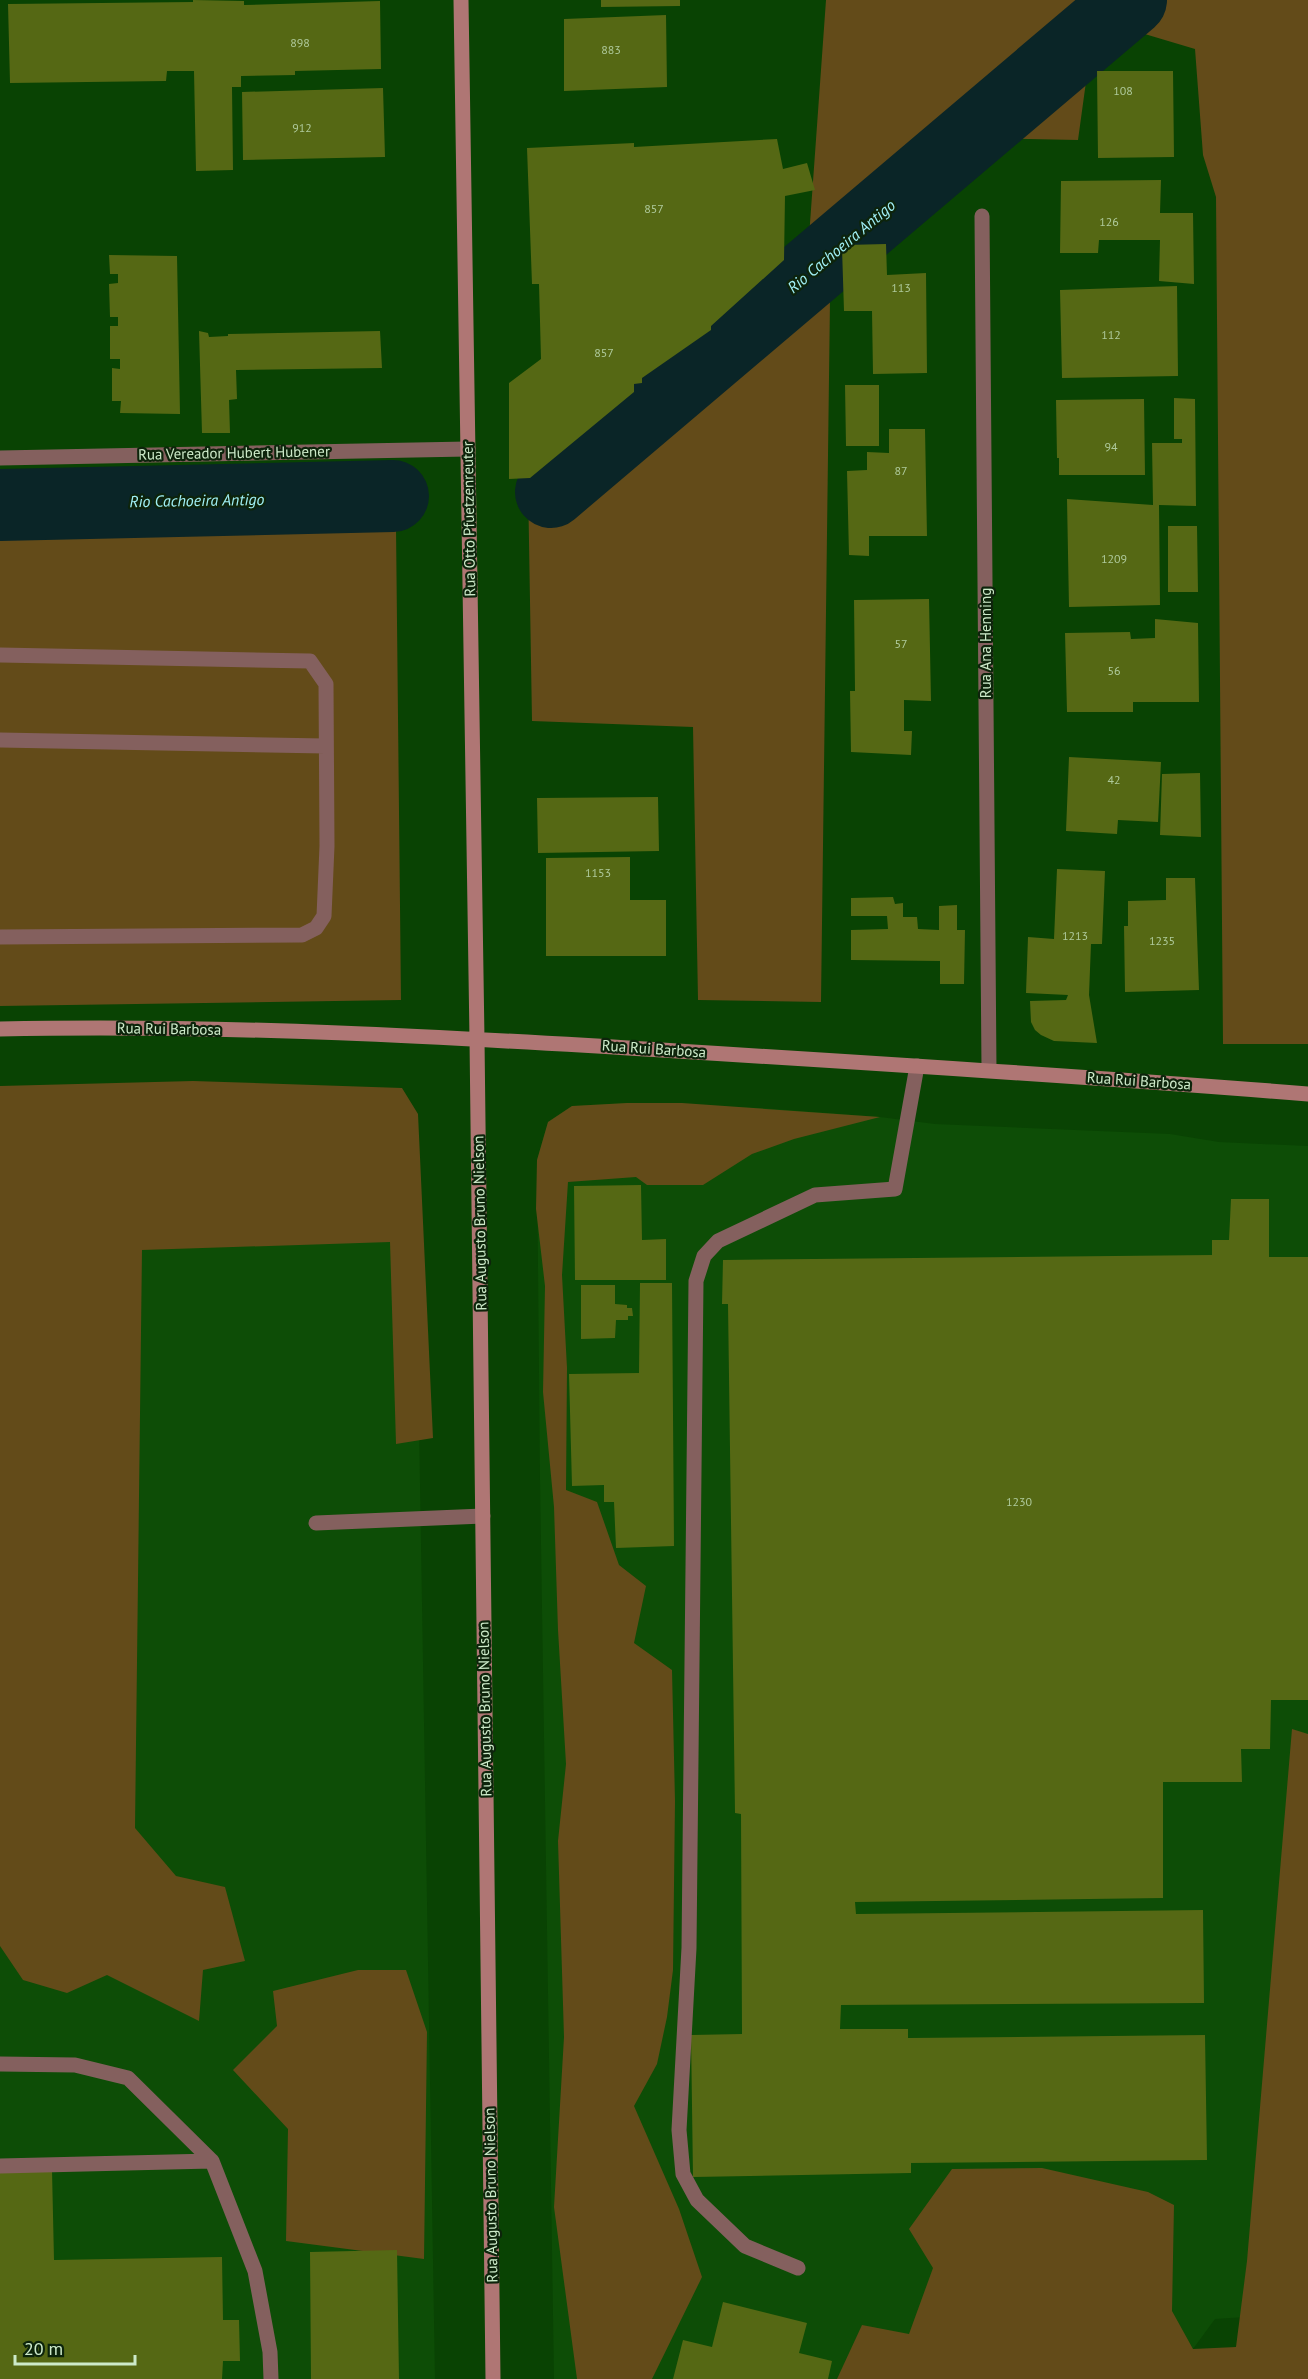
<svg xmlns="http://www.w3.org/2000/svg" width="1308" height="2379" viewBox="0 0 1308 2379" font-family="'PT Sans',sans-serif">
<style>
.built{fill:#0d4d06}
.green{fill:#634b19}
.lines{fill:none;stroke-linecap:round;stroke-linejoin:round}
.river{stroke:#0a2527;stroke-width:72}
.building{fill:#556814}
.lane{stroke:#84605e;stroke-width:15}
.street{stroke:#84605e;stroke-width:15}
.secondary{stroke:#af7674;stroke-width:15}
.labels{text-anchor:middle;stroke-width:4.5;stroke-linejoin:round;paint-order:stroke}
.number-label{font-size:12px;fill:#afca9c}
.street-label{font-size:15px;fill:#cdeac9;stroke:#0d240b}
.water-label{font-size:16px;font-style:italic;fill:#a1f0f6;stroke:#0d240b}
</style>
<rect width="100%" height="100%" fill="#094303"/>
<path class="built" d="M 0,1093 L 414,1125 L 435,2379 L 0,2379 Z
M 627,1103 L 761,1108 L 880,1117 L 935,1124 L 1170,1134 L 1219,1142 L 1308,1146 L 1308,2313 L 1215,2319 L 1193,2349 L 1186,2379 L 554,2379 L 540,1480 L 537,1160 L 548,1122 L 572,1106 Z"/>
<path class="green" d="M 826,0 L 1308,0 L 1308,1044 L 1223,1044 L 1216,197 L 1203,155 L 1195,49 L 1138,32 L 1089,60 L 1078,140 L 984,138 L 841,233 L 830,300 L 821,1002 L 698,1000 L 693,727 L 532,721 L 528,482 L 808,251 Z
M 396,527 L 401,1000 L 0,1006 L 0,529 Z
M 193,1081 L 402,1088 L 418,1114 L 433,1438 L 396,1444 L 390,1242 L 142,1250 L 135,1828 L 176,1876 L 225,1887 L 245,1961 L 203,1970 L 199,2021 L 107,1975 L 67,1993 L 23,1980 L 0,1946 L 0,1086 Z
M 627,1103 L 682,1103 L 880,1117 L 794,1139 L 752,1154 L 703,1185 L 647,1185 L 636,1177 L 568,1182 L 562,1275 L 567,1368 L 566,1490 L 597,1502 L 619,1565 L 646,1586 L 634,1643 L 672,1670 L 675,1801 L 673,1970 L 667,2017 L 657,2064 L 634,2106 L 679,2209 L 702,2277 L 652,2379 L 577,2379 L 554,2207 L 564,2037 L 558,1841 L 566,1764 L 558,1630 L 554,1507 L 543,1392 L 545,1286 L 536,1209 L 537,1160 L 548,1122 L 572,1106 Z
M 1292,1729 L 1308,1734 L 1308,2379 L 837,2379 L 862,2325 L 909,2334 L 933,2268 L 909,2229 L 952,2169 L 1042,2168 L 1148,2192 L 1174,2205 L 1172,2311 L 1193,2349 L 1236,2347 L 1247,2261 Z
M 358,1970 L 406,1970 L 427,2032 L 424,2259 L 286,2241 L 288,2129 L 233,2070 L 277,2026 L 273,1991 Z"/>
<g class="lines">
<path class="river" d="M 551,492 L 1131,0
M 0,505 L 393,496"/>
</g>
<path class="building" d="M 193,0 L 244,1 L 244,5 L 380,1 L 381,69 L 295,71 L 295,75 L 241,76 L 241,87 L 232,87 L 233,170 L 196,171 L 194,71 L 167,71 L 166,81 L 10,83 L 8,4 L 193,2 Z
M 601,0 L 680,0 L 680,6 L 601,7 Z
M 666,15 L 667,87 L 564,91 L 564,19 Z
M 1097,71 L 1173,71 L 1174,157 L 1098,158 Z
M 383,88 L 385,157 L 243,160 L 242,92 Z
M 777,139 L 783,169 L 807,163 L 815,190 L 785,196 L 784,260 L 711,326 L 711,330 L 642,378 L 642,383 L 634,384 L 634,392 L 530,478 L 509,479 L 509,383 L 541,359 L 539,284 L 532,284 L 527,148 L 634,143 L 634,147 Z
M 1161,180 L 1160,213 L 1193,213 L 1194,284 L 1159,281 L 1160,240 L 1099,240 L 1098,253 L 1060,253 L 1061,181 Z
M 886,244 L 887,275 L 926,273 L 927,373 L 873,374 L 872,311 L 844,311 L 842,248 L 846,245 Z
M 109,255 L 177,256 L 180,414 L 120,413 L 121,401 L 112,401 L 112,368 L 120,369 L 120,359 L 110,359 L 110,326 L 118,326 L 118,317 L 110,317 L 109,284 L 118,283 L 118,274 L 110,274 Z
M 1177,286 L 1178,376 L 1062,378 L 1060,290 Z
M 199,331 L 208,333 L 209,337 L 228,336 L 228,334 L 380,331 L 382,368 L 236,370 L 237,399 L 229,400 L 230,433 L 202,433 Z
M 845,385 L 879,385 L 879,446 L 846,446 Z
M 1174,398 L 1195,399 L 1196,506 L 1159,505 L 1160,605 L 1069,607 L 1067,499 L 1153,505 L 1152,443 L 1182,443 L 1182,439 L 1174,439 Z
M 1144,399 L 1145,475 L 1059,475 L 1059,458 L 1057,458 L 1056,400 Z
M 889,429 L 925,429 L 927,536 L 869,536 L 869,556 L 849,555 L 847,471 L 867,470 L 867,452 L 889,453 Z
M 1168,526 L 1197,526 L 1198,592 L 1168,592 Z
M 929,599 L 931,701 L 904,700 L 904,731 L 912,731 L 911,755 L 851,752 L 850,691 L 855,691 L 854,600 Z
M 1155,619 L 1198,623 L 1199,702 L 1133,702 L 1133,712 L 1067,712 L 1065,633 L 1130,632 L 1131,639 L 1155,638 Z
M 1069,757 L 1161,762 L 1158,822 L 1118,820 L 1117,834 L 1066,831 Z
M 1200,773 L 1201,837 L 1160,835 L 1162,774 Z
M 658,797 L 659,851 L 538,853 L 537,798 Z
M 630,857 L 630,900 L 666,900 L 666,956 L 546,956 L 546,858 Z
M 1057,869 L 1105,871 L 1102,944 L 1091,944 L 1089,995 L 1097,1043 L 1054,1041 L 1041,1035 L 1035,1030 L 1031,1022 L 1030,1001 L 1066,1000 L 1068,995 L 1026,993 L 1028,937 L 1054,939 Z
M 1166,878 L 1195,878 L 1199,990 L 1125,992 L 1124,926 L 1128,926 L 1128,901 L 1166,900 Z
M 893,897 L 895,904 L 903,903 L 903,917 L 917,917 L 918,929 L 939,930 L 939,906 L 957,905 L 957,930 L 965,930 L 964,984 L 940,984 L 940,961 L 851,960 L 851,930 L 888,929 L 887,916 L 851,916 L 851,898 Z
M 641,1185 L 642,1240 L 666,1239 L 666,1280 L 575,1280 L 574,1186 Z
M 1231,1199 L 1269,1199 L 1269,1257 L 1308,1257 L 1308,1700 L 1271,1700 L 1270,1749 L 1241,1749 L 1242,1782 L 1163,1782 L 1163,1898 L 855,1902 L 856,1914 L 1203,1910 L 1204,2003 L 841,2005 L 840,2029 L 908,2029 L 908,2038 L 1205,2035 L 1207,2160 L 911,2163 L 911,2173 L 693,2177 L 691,2035 L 742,2034 L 741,1814 L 735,1813 L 728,1304 L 722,1304 L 723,1260 L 1212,1255 L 1212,1240 L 1229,1240 Z
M 640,1283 L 672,1283 L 674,1546 L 616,1548 L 614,1502 L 604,1502 L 604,1485 L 572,1486 L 569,1374 L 639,1373 Z
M 581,1285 L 615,1285 L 615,1304 L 627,1305 L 627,1308 L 632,1308 L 633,1316 L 628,1316 L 628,1320 L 616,1320 L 615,1338 L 581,1339 Z
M 0,2170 L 52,2170 L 54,2260 L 222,2257 L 223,2320 L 239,2320 L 240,2361 L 223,2361 L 222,2379 L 0,2379 Z
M 397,2250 L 399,2379 L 311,2379 L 310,2252 Z
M 723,2302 L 807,2323 L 799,2353 L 832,2361 L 828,2379 L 673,2379 L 683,2340 L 712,2347 Z"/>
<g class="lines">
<path class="lane" d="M 0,655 L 310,661 L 326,684 L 327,846 L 324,916 L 316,928 L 302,935 L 0,937
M 0,740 L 325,746
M 316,1523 L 483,1516
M 0,2064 L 75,2065 L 128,2078 L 212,2161 L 255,2271 L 270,2352 L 271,2379
M 0,2166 L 212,2161
M 798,2268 L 745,2246 L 697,2200 L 683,2174 L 679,2130 L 689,1948 L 696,1281 L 704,1256 L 718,1241 L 815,1195 L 895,1189 L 917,1066"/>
<path class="street" d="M 982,216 L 989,1069
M 0,458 L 468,449"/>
<path class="secondary" d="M 461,0 L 477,1039 L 493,2379
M 0,1029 C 226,1024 452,1037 677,1051 C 888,1064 1098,1077 1308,1094"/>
</g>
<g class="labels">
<g class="number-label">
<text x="300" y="47">898</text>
<text x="611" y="54">883</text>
<text x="1123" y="95">108</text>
<text x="302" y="132">912</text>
<text x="654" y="213">857</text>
<text x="1109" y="226">126</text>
<text x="901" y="292">113</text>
<text x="1111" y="339">112</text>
<text x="604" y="357">857</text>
<text x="1111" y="451">94</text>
<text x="901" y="475">87</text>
<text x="1114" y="563">1209</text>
<text x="901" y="648">57</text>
<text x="1114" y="675">56</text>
<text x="1114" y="784">42</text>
<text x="598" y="877">1153</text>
<text x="1075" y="940">1213</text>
<text x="1162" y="945">1235</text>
<text x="1019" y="1506">1230</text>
</g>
<g class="street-label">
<text transform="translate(234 453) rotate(-1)" y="5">Rua Vereador Hubert Hubener</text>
<text transform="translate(469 519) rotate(-91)" y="5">Rua Otto Pfuetzenreuter</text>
<text transform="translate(986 643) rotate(-90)" y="5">Rua Ana Henning</text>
<text transform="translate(169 1029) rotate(1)" y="5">Rua Rui Barbosa</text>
<text transform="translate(654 1049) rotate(4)" y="5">Rua Rui Barbosa</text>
<text transform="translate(1139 1081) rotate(4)" y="5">Rua Rui Barbosa</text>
<text transform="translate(480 1223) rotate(-91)" y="5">Rua Augusto Bruno Nielson</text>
<text transform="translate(485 1709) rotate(-91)" y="5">Rua Augusto Bruno Nielson</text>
<text transform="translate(491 2195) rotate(-91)" y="5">Rua Augusto Bruno Nielson</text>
</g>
<g class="water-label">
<text transform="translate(841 246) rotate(-40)" y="6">Rio Cachoeira Antigo</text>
<text transform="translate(197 500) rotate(-1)" y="6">Rio Cachoeira Antigo</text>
</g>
</g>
<path d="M15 2355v9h120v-9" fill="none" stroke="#cdeac9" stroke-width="3"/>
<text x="24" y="2355" font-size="18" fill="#cdeac9" stroke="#0d240b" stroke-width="4.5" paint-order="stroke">20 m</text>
</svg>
